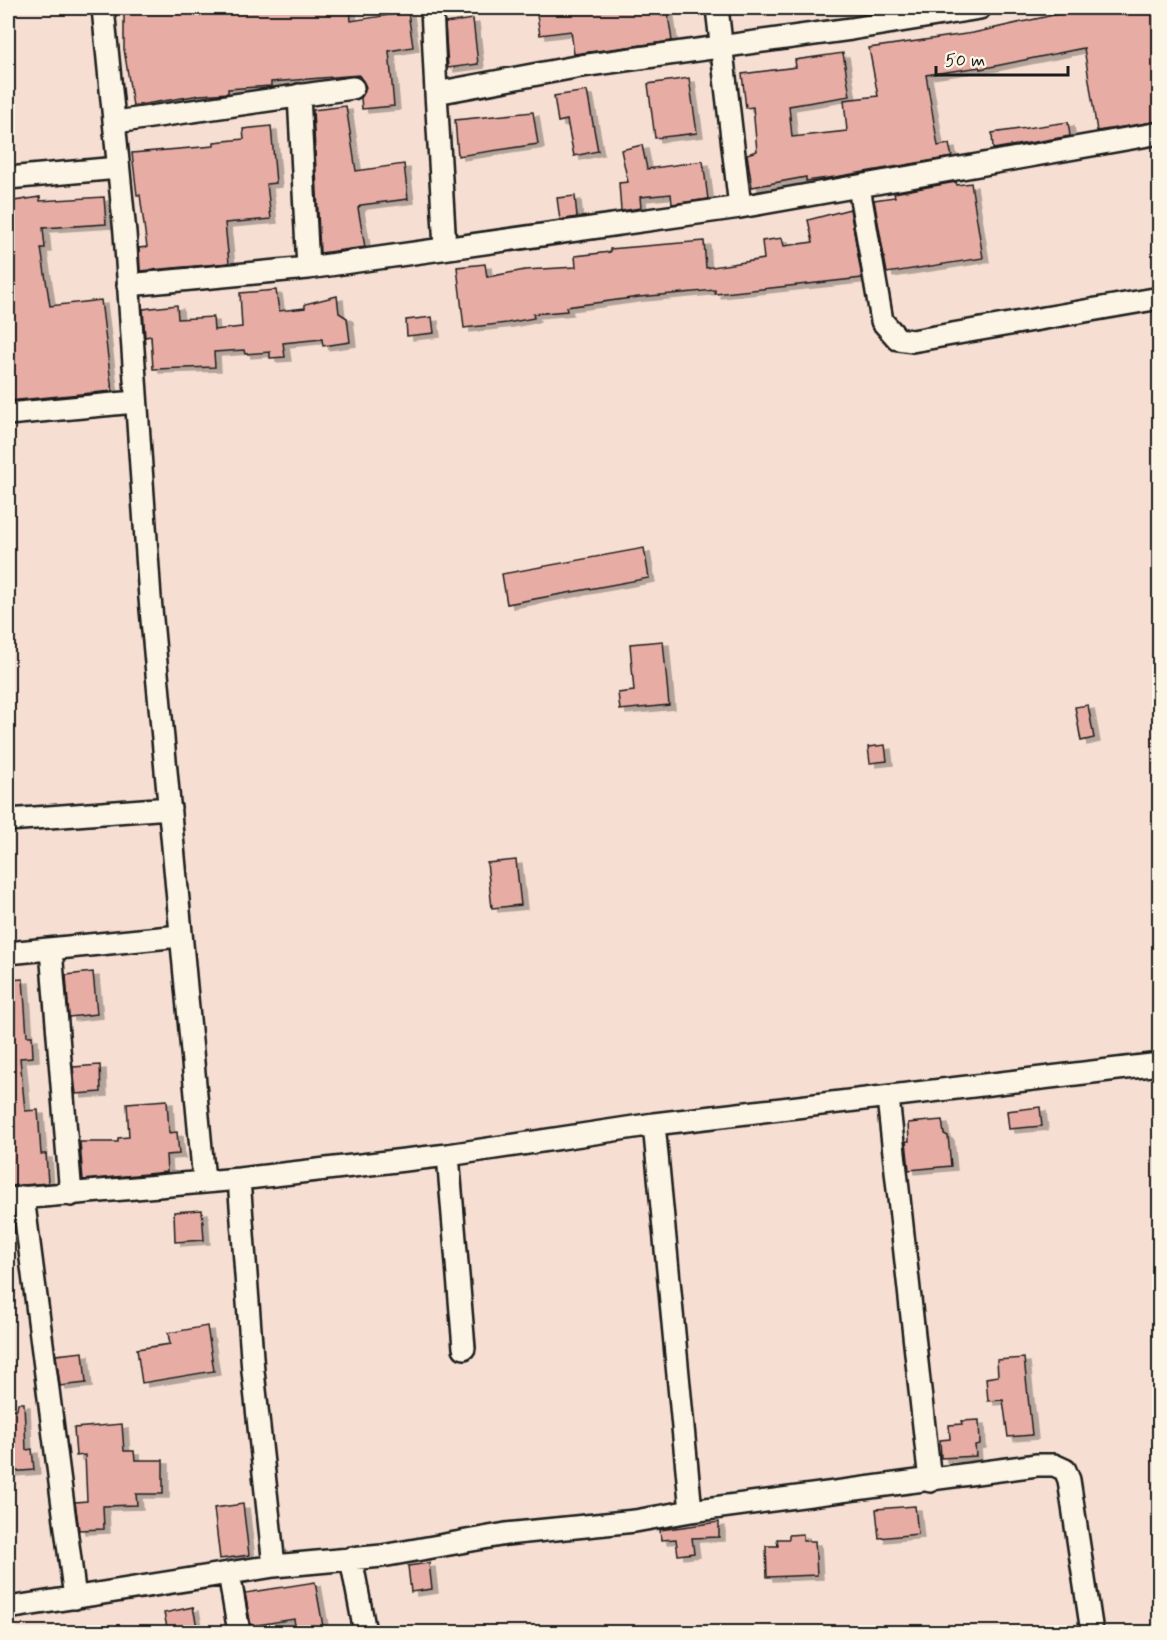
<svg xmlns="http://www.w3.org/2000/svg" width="1167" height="1640" viewBox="0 0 1167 1640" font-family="Mynerve,sans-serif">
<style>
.building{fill:#e7ada4;stroke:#1c1c1c;stroke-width:1.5;filter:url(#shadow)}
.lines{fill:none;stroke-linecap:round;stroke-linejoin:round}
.street-casing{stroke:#1c1c1c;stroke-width:26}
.street{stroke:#fcf5e5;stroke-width:21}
</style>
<defs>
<filter id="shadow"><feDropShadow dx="6" dy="4" stdDeviation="0" flood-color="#0004"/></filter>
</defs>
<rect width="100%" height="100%" fill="#f6dfd2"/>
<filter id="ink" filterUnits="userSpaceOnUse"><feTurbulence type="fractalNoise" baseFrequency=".0167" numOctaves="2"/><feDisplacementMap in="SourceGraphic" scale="12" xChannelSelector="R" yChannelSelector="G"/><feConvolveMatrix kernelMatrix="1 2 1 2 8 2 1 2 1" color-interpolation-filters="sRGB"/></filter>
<g filter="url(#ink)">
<path class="building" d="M 124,8 L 350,8 L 351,21 L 408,12 L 413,47 L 389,51 L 394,106 L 362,109 L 361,98 L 366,87 L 359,75 L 271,82 L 271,86 L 228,89 L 228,93 L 200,95 L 133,106 L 124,49 Z
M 536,8 L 667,8 L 672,41 L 574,54 L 571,31 L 540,35 Z
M 1085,8 L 1086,13 L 1115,8 L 1160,8 L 1160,121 L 1097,131 L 1084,48 L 980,69 L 980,67 L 926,75 L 938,146 L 949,144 L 952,157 L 835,177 L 806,181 L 806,177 L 752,187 L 747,154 L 757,151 L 753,107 L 746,108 L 742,74 L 796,67 L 795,60 L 843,53 L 850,96 L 789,106 L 792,137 L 847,131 L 844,100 L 878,96 L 869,48 L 973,33 Z
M 473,19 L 478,64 L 448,68 L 445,23 Z
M 689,78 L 697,133 L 655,138 L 648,84 Z
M 587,91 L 598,151 L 574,156 L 567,120 L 558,122 L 554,96 Z
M 346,106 L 356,171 L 404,164 L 408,199 L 361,205 L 358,208 L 365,247 L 320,253 L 313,110 Z
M 533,112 L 538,144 L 458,156 L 455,120 Z
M 1068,122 L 1070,136 L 993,149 L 992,133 Z
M 271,126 L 276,183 L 267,184 L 271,219 L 225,223 L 229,263 L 140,271 L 139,248 L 147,247 L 140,195 L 137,195 L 132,153 L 214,146 L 214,142 L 244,139 L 243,129 Z
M 642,145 L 647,169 L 703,161 L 708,199 L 672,204 L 671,194 L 640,197 L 641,208 L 621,211 L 619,183 L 628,182 L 621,150 Z
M 956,182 L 957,185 L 971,183 L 983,258 L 887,273 L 874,200 L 895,197 L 894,193 Z
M 575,196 L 577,217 L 560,220 L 557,198 Z
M 40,197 L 40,201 L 104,197 L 106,224 L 43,228 L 45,248 L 41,248 L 50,306 L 101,300 L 112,391 L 8,401 L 8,202 Z
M 850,209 L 862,278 L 715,294 L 715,290 L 639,297 L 566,307 L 567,311 L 533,314 L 534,318 L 507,323 L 464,328 L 457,267 L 485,264 L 487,277 L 525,270 L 576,267 L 575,256 L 610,252 L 610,249 L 704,241 L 706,268 L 764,259 L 762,241 L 782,238 L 784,246 L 813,242 L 808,220 Z
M 276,290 L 279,311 L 305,308 L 305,304 L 337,296 L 339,313 L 347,318 L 350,342 L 323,346 L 322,339 L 283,343 L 285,357 L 270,358 L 270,352 L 245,354 L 244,350 L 214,352 L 215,367 L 153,369 L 151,336 L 145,337 L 143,309 L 177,305 L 178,319 L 213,317 L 214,330 L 242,327 L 240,293 Z
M 432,317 L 434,333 L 407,336 L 406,320 Z
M 644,548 L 649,578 L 507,604 L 502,574 Z
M 663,641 L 669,705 L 620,710 L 618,693 L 634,691 L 630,644 Z
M 1088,705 L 1094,738 L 1081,741 L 1075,707 Z
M 885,745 L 887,761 L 870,763 L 868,747 Z
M 516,860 L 521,905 L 492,908 L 487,863 Z
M 93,972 L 97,1014 L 69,1017 L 66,975 Z
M 23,979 L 27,1036 L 32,1036 L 33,1057 L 20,1058 L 25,1111 L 38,1110 L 41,1154 L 46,1154 L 48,1183 L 11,1186 L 8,1151 L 8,980 Z
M 100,1065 L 101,1092 L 76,1094 L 73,1067 Z
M 167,1100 L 169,1133 L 177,1132 L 179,1154 L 166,1155 L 167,1172 L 83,1180 L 80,1142 L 118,1142 L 118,1138 L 129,1137 L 127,1103 Z
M 1040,1107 L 1042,1126 L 1009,1129 L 1007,1111 Z
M 942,1120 L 944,1134 L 948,1136 L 951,1166 L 909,1170 L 906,1141 L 909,1141 L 908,1123 Z
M 202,1210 L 204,1240 L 175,1242 L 174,1212 Z
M 207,1326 L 214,1371 L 142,1383 L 137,1349 L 170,1344 L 168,1333 Z
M 83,1352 L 86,1383 L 60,1386 L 56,1355 Z
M 1024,1358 L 1032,1435 L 1008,1437 L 1003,1400 L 988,1401 L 986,1378 L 998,1376 L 997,1360 Z
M 18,1403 L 24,1403 L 26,1450 L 32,1449 L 34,1470 L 8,1472 L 12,1437 L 8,1437 L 8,1409 L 17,1409 Z
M 979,1420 L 980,1444 L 975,1445 L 976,1456 L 941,1458 L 940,1440 L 950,1439 L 949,1425 L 962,1424 L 961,1421 Z
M 122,1424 L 124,1451 L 134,1451 L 135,1460 L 163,1460 L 163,1494 L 136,1494 L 137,1505 L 103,1506 L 104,1529 L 79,1530 L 75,1502 L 87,1501 L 85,1455 L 76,1456 L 74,1428 Z
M 243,1504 L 249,1555 L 220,1559 L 214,1508 Z
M 915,1506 L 918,1534 L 879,1538 L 876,1509 Z
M 719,1522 L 719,1537 L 692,1538 L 694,1553 L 678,1555 L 676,1539 L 661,1540 L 660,1530 Z
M 803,1534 L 803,1541 L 815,1541 L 817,1575 L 767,1577 L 766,1546 L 778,1546 L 777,1539 L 789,1539 L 789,1535 Z
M 429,1563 L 432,1589 L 411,1592 L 408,1566 Z
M 315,1582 L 324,1632 L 296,1632 L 294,1619 L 251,1626 L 245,1593 Z
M 193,1607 L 198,1632 L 168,1632 L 164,1613 Z"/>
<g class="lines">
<defs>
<path id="street" d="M 103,8 L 125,233 L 150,598 L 204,1181
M 432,8 L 436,93 L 581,66 L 851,29 L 980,8
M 717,8 L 740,207
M 436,93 L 445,248
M 299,95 L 308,268
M 116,122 L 353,88
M 8,178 L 118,168
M 859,187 L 882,321 L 898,339 L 912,341 L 1160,298
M 128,285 L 308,268 L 740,207 L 1160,133
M 8,414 L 135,402
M 8,820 L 170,808
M 51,950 L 71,1195
M 8,953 L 180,936
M 888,1098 L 930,1481
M 654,1124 L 691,1511
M 448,1155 L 464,1348
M 239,1179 L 253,1371 L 274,1566
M 23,1197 L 75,1598
M 8,1199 L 239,1179 L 448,1155 L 654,1124 L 1160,1064
M 351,1558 L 365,1632
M 229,1573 L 239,1632
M 8,1608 L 274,1566 L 382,1556 L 506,1534 L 635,1521 L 691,1511 L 1037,1465 L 1054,1465 L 1065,1470 L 1069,1480 L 1092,1632"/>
</defs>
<use href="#street" class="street-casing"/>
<use href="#street" class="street"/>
</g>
</g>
<rect width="1167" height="1640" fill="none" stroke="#fcf5e5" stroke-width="30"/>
<rect x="15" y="15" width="1137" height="1610" fill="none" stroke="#1c1c1c" stroke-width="2" filter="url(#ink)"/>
<path d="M936 66v9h132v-9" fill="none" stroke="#1c1c1c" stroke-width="3"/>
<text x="945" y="66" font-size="18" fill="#1c1c1c" stroke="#fcf5e5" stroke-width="4.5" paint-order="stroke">50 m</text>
</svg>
